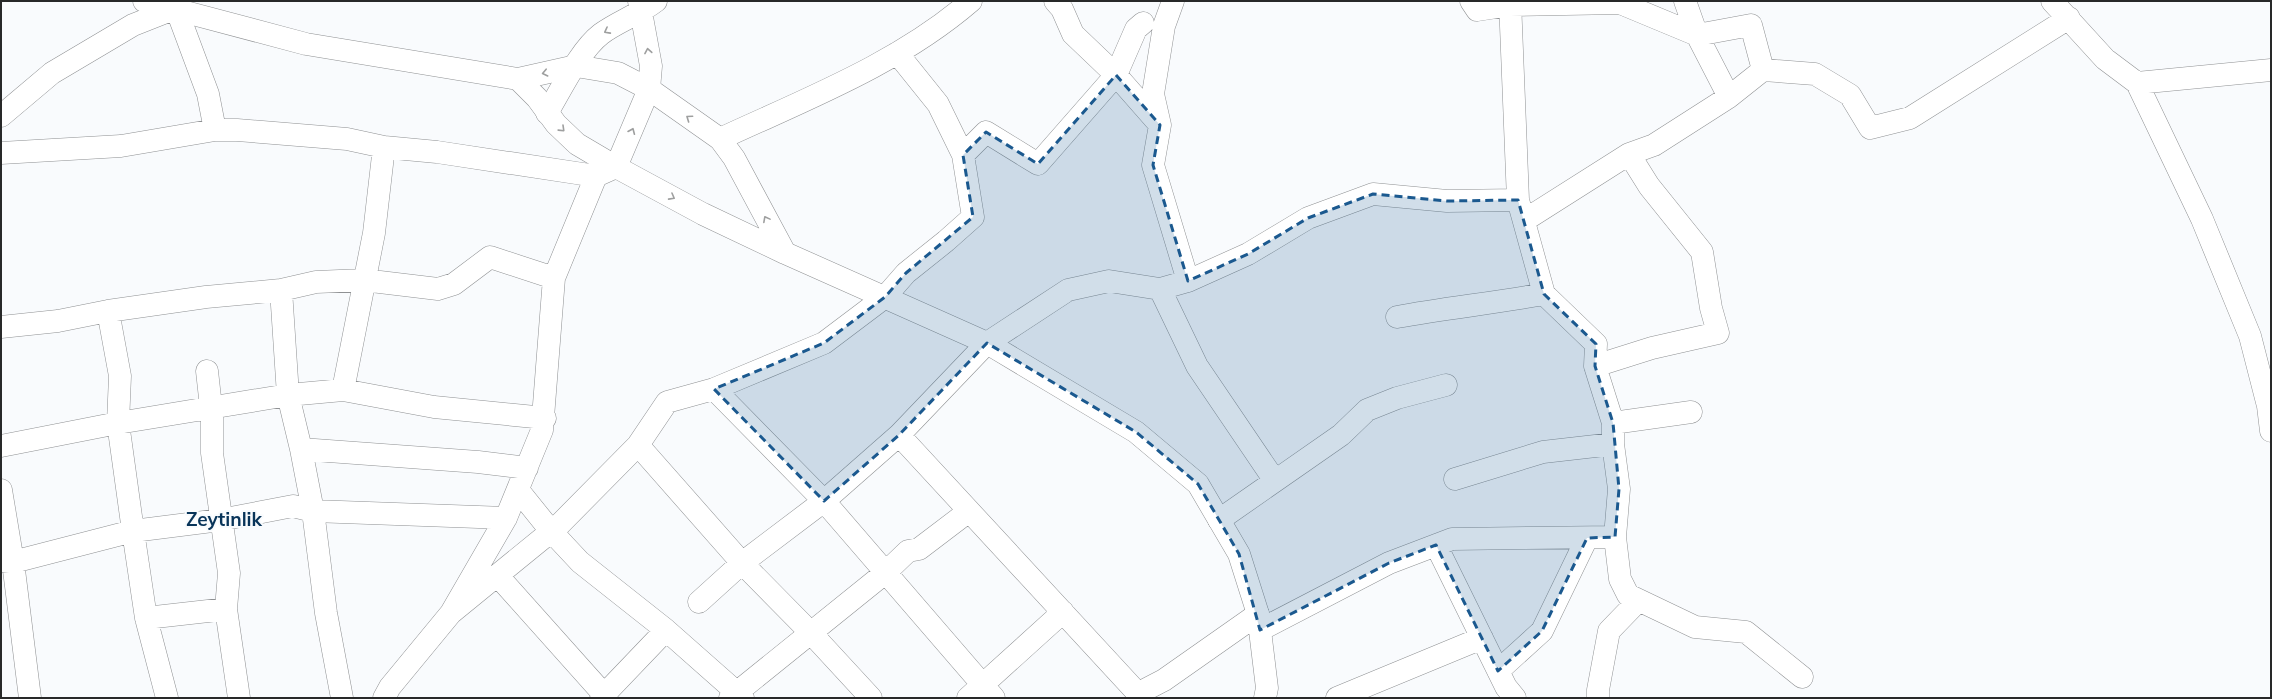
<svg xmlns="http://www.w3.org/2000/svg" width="2272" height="699" viewBox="0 0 2272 699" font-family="Mulish,sans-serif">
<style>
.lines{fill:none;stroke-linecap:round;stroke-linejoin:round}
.minor-casing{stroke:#8f9193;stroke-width:23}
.major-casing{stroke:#8f9193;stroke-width:23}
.minor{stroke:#fff;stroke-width:22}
.major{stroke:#fff;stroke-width:22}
.oneway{stroke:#9e9f9f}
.marked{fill:#1b598f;fill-opacity:0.2;stroke:#1b598f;stroke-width:3;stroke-dasharray:8 5;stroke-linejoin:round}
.labels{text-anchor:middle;stroke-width:4;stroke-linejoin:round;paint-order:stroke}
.district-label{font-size:19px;font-weight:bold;fill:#083459;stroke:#f9fbfd}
</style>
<rect width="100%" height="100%" fill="#f9fbfd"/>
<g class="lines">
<defs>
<path id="minor" d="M 1055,1 L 1062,9 L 1073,34 L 1116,75 L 1159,124
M 1173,1 L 1164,26 L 1153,94 L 1160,125 L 1153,165 L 1188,281
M 1471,1 L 1477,10 L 1510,5 L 1620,3 L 1697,35 L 1751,25 L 1763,70
M 1510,1 L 1518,200 L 1544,294 L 1596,344 L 1595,366 L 1652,348 L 1718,333 L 1711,308 L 1702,252 L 1649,186 L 1629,154
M 1685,1 L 1697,35 L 1729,97
M 2052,1 L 2105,59 L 2137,83 L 2202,219 L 2250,336 L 2268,406 L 2271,431
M 176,8 L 208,94 L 215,130
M 897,53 L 938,104 L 963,155
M 2137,83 L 2271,70
M 547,113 C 561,90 580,50 601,34 C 617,22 638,15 656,1
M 1,116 L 52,73 L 133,25 L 176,8 L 178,1
M 720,139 C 806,99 898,64 971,1
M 1,153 L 121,146 L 215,130 L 237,130 L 347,139 L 384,147 L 437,152 L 596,176
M 1525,220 L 1629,154 L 1654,145 L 1729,97 L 1763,70 L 1815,74 L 1850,95 L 1870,128 L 1910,118 L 2069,18
M 1160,289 L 1197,366 L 1275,481
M 281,290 L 288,395 L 301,449 L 313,511 L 326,613 L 342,698
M 108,311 L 120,376 L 118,423 L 133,531 L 146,618 L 167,698
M 1397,317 C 1446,308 1495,303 1544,294
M 1,327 L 58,321 L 108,311 L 206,297 L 281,290 L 316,282 L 363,280 L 438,289 L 454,284 L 490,257 L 554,278
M 207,371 L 212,416 L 212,453 L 229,573 L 226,609 L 239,698
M 714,389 L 824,501 L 994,698
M 343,390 L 374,233 L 384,147
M 1613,423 L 1691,412
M 899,435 L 1142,698
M 638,445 L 742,563 L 811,633 L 871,698
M 1,446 L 118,423 L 288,395 L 343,390 L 434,407 L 545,418
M 301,449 L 478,462 L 527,468
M 1455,479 L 1543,452 L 1613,444
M 1,490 L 13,562 L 30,698
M 518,490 L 551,531 L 580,562 L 666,630 L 743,698
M 1219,520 L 1341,435 L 1367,410 L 1397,398 L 1446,385
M 1615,537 L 1620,579 L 1628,595 L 1695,627 L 1746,632 L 1802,677
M 1436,545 L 1506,687 L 1515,698
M 1,561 L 13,562 L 133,531 L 220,520 L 293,506 L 313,511 L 506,518
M 497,575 L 607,698
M 699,602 L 742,563 L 824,501 L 899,435 L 987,343 L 1068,290 L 1109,281 L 1160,289 L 1188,281 L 1248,254 L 1308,218 L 1373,194 L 1447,201 L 1518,200
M 451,613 L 559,525 L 638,445 L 667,402 L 714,389 L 824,343 L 885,297 L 906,273 L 946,241 L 973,217 L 963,155 L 986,132 L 1038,164 L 1116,75 L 1136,29 L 1143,23
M 146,618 L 226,609
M 1260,630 L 1389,563 L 1452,539 L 1615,537 L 1619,489 L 1613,444 L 1613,423 L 1595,366
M 1498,671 L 1542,631 L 1587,538
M 1139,693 L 1164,680 L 1258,614
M 384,698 L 390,687 L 451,613 L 506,518 L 542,430 L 554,278 L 596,176 L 616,167 L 649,89 L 651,66 L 639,1
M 601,698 L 666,630
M 730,698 L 885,573 L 908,551 L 919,549 L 969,511
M 968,698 L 1063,612
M 1337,698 L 1482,638
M 1598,698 L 1598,690 L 1609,631 L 1638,601"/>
<path id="major" d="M 144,1 L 306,44 L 518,79 L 576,66 L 618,73 L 649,89 L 720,139 L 734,158 L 785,253
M 518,79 L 537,98 L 556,124 L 577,144 L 616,167 L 703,214 L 785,253 L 987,343 L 1136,432 L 1198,484 L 1239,554 L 1258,614 L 1267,688 L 1265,698"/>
</defs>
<use href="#minor" class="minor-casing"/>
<use href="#major" class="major-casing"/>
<use href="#minor" class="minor"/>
<use href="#major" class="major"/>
</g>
<defs><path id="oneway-chevron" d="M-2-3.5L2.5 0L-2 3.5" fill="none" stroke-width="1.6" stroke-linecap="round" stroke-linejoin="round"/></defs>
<g class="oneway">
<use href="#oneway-chevron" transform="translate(607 31) rotate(152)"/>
<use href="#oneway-chevron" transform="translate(648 51) rotate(-100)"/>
<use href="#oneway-chevron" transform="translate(545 73) rotate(167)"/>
<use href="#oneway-chevron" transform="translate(689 118) rotate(-145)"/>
<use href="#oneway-chevron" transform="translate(562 129) rotate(44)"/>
<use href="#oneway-chevron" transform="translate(632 131) rotate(-67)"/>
<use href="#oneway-chevron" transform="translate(672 197) rotate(29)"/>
<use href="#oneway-chevron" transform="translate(766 219) rotate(-118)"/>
</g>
<path class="marked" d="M 1116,75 L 1160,125 L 1153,165 L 1188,281 L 1248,254 L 1308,218 L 1373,194 L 1447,201 L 1518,200 L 1544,294 L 1596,344 L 1595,366 L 1613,423 L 1619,489 L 1615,537 L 1587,538 L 1542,631 L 1498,671 L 1436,545 L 1389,563 L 1260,630 L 1239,554 L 1198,484 L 1136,432 L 987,343 L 899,435 L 824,501 L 714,389 L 824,343 L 885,297 L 906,273 L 973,217 L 963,155 L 986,132 L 1038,164 Z"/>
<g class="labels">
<g class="district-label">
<text x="224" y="526">Zeytinlik</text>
</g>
</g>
<rect width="2272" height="699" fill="none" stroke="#282929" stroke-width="4"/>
</svg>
